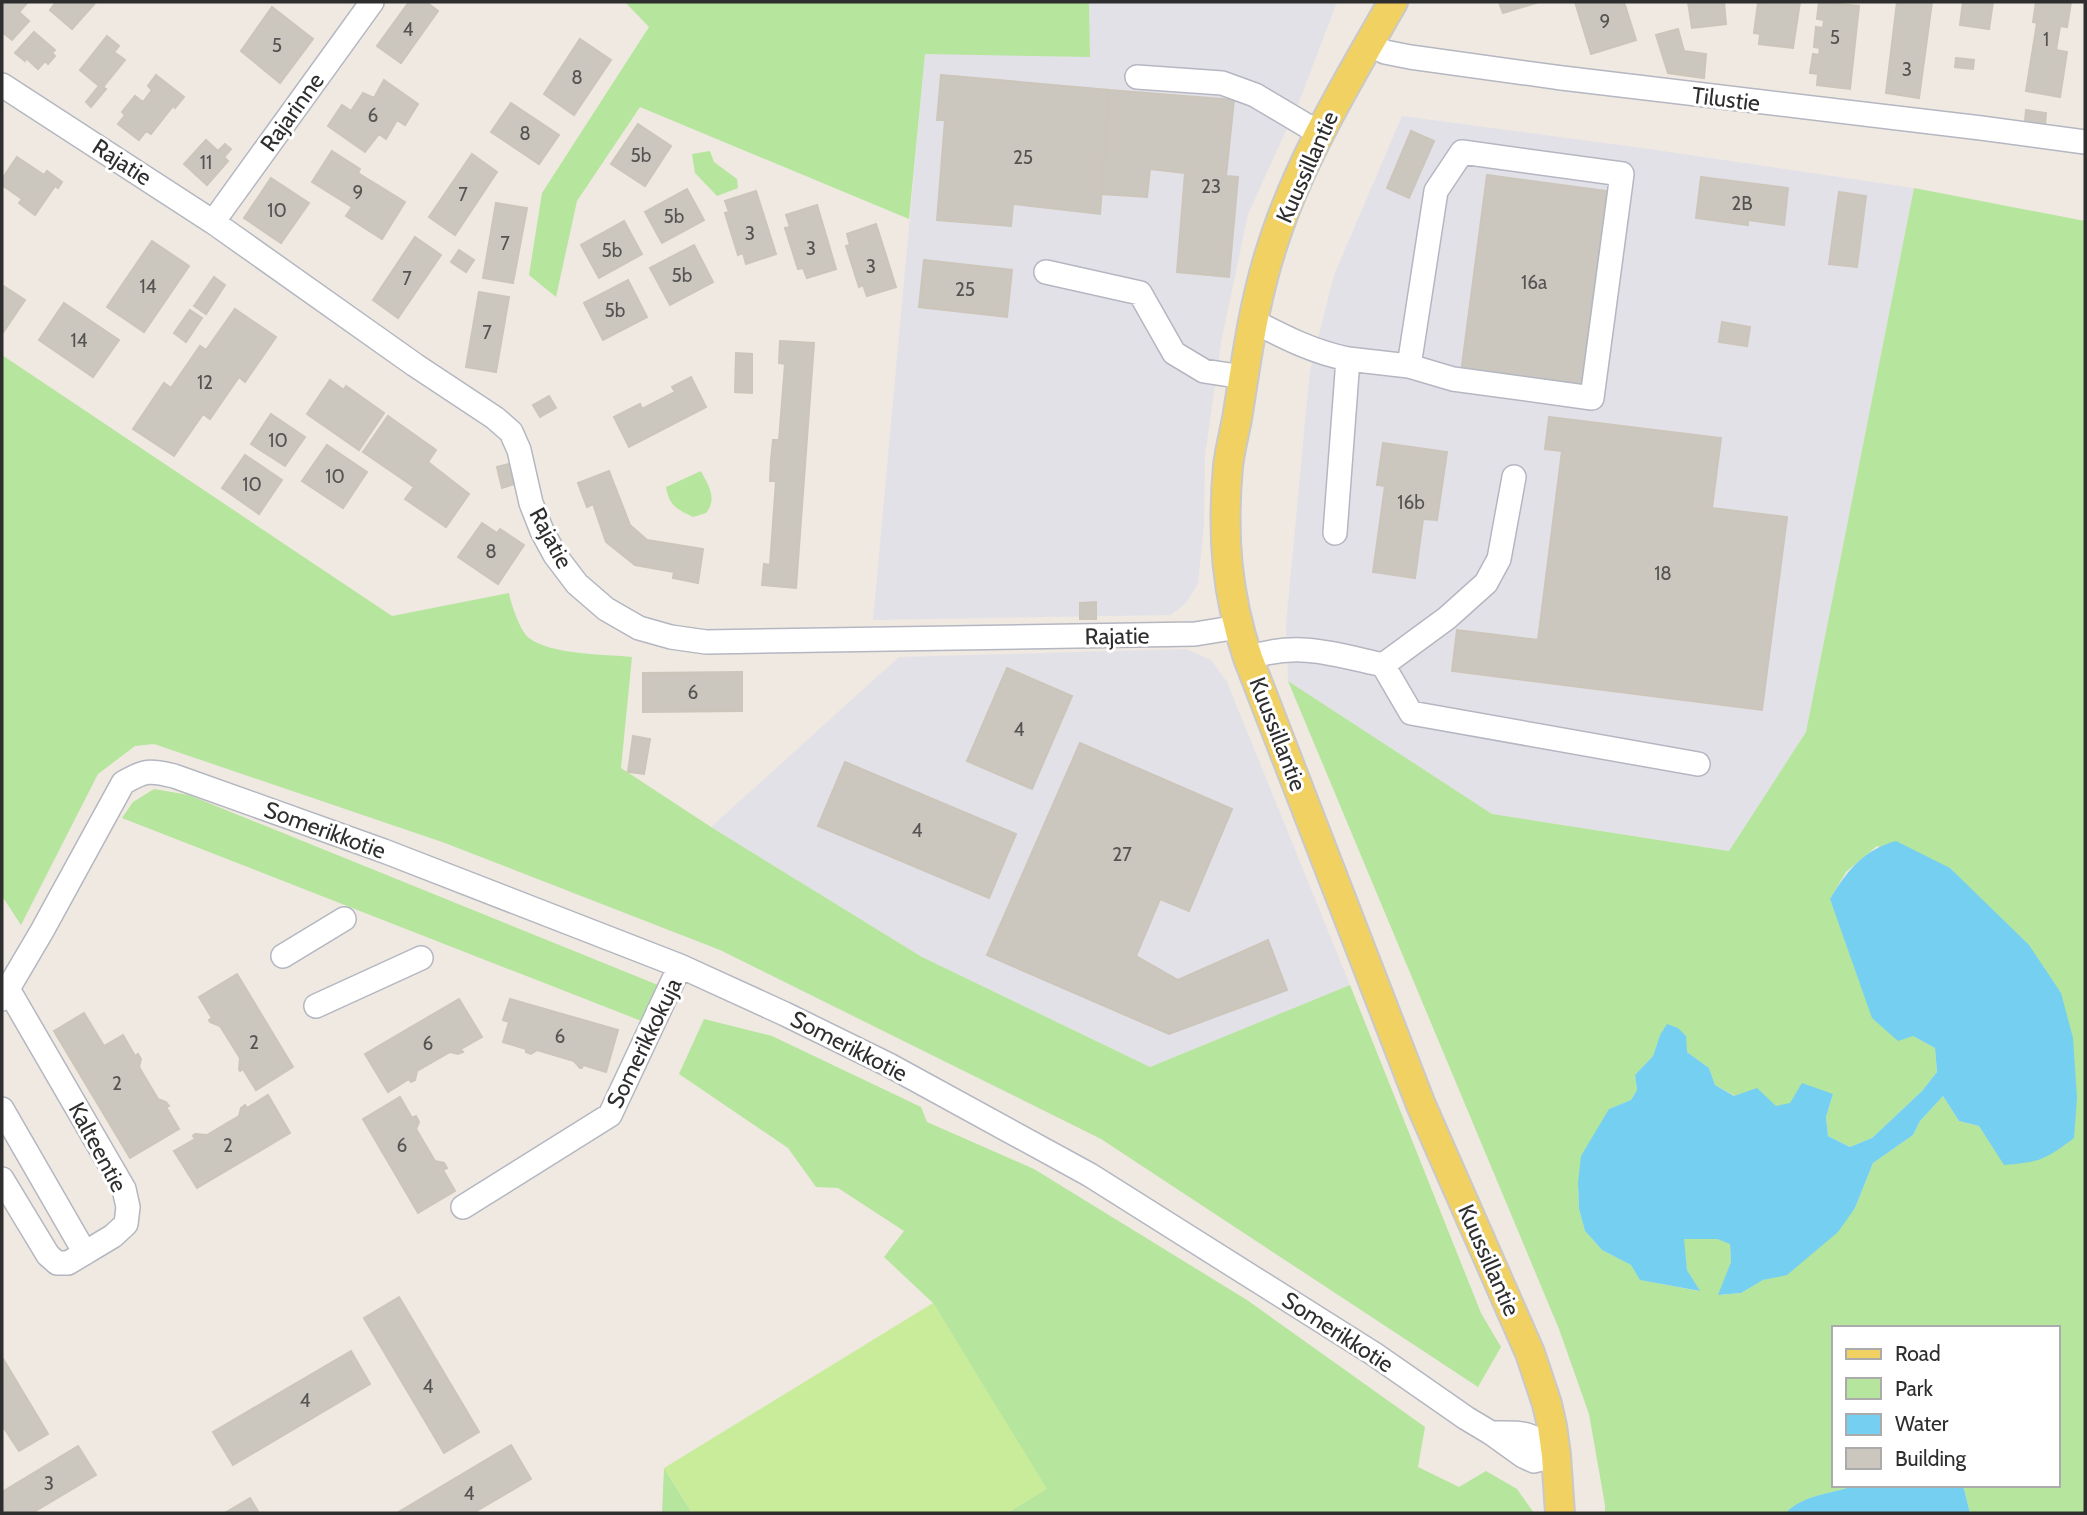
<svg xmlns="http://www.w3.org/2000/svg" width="2087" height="1515" viewBox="0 0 2087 1515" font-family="Cabin,sans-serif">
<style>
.industrial{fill:#e3e1e8}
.green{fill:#b6e59e;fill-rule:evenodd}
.pitch{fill:#c9ec9a}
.water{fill:#75cff0}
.building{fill:#cbc7bf;stroke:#cbc5ba;stroke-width:2}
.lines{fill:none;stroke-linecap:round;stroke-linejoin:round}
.minor-casing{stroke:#b4b7c1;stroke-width:26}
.major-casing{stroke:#c9c9c9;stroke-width:32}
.minor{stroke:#fff;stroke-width:23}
.major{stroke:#f2d163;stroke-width:28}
.labels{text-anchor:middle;stroke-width:6;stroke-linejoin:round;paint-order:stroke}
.number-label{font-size:19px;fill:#555452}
.street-label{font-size:23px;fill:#2e2e2e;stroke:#fff}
</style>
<rect width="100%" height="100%" fill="#efe9e1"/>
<path class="industrial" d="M 1089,2 L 1337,2 L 1299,102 L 1248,214 L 1221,343 L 1205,456 L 1204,525 L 1198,584 L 1186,603 L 1171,615 L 873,620 L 925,53 L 1090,57 Z
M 1402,116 L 1642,148 L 1914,188 L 1806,732 L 1729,851 L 1492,814 L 1288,681 L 1286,624 L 1310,370 L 1334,275 Z
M 1186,649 L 1211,660 L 1227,682 L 1350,985 L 1150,1067 L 922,957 L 711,827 L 899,657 Z"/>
<path class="green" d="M 625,2 L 1089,2 L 1090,57 L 925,54 L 909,219 L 640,107 L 577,201 L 556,297 L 529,275 L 542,193 L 649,27 Z
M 710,151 L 714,162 L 737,179 L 738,188 L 717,196 L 695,173 L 692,154 Z
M 1914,188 L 2085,221 L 2085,1513 L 1970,1513 L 1964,1489 L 1961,1485 L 2057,1485 L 2057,1328 L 1833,1328 L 1833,1485 L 1857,1485 C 1835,1493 1802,1495 1786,1513 L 1605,1513 L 1605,1505 L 1589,1414 L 1559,1329 L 1288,681 L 1492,814 L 1729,851 L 1806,732 ZM 1877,846 L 1950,868 L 1988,907 L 2005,1165 L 1979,1126 L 1959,1121 L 1943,1096 L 1920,1121 L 1913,1135 L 1873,1163 L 1855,1208 L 1787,1274 L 1763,1280 L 1741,1293 L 1719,1295 L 1731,1262 L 1730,1243 L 1717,1239 L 1683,1239 L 1687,1270 L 1699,1291 L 1641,1280 L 1631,1265 L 1602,1250 L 1585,1231 L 1579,1209 L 1578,1183 L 1609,1109 L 1631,1100 L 1637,1090 L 1635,1075 L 1653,1056 L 1660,1035 L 1687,1052 L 1709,1068 L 1715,1085 L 1735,1096 L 1775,1107 L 1833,1094 L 1826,1117 L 1828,1136 L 1850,1147 L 1872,1138 L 1922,1091 L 1937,1072 L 1935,1048 L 1913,1036 L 1846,940 L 1830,899 L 1846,872 Z
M 2,355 L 392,616 L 509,593 C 511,604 520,631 529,638 C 551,655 604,654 632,657 L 621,768 L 711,827 L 922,957 L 1150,1067 L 1350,985 L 1481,1313 L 1501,1347 L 1478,1387 L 1101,1139 L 720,950 L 445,843 L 154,744 L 135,746 L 98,774 L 21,925 L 2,896 Z
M 701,471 C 708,485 718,498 706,513 L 693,517 C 677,509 669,506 666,487 Z
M 154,789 L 189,795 L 658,985 L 644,1022 L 122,818 L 133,802 Z
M 704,1019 L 772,1036 L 921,1107 L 927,1122 L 1034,1169 L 1247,1300 L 1425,1427 L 1418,1467 L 1459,1487 L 1486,1471 L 1517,1489 L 1534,1513 L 1007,1513 L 1046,1489 L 933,1303 L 884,1257 L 904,1231 L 838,1188 L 816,1187 L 788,1148 L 679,1074 Z
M 664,1468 L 692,1513 L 662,1513 Z"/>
<path class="pitch" d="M 933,1303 L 1047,1489 L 1007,1513 L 692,1513 L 664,1468 Z"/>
<path class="water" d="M 1896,841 L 1950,868 L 2029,945 L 2061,993 L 2073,1038 L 2077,1098 L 2074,1138 C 2045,1160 2040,1162 2004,1165 L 1979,1126 L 1959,1121 L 1943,1096 L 1920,1121 L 1913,1135 L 1873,1163 L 1855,1208 L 1838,1232 L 1787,1275 L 1763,1280 L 1741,1293 L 1718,1295 L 1731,1262 L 1730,1244 L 1717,1239 L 1684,1239 L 1687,1270 L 1700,1291 L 1640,1280 L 1631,1265 L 1602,1250 L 1585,1231 L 1579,1209 L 1578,1183 L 1581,1156 L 1609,1109 L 1631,1100 L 1637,1090 L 1635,1075 L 1653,1056 L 1660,1035 L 1667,1024 L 1678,1028 L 1686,1036 L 1687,1052 L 1709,1068 L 1715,1085 L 1734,1096 L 1757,1088 L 1776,1106 L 1790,1103 L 1802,1083 L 1833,1094 L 1826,1117 L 1828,1136 L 1850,1147 L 1872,1138 L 1922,1091 L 1937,1072 L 1935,1048 L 1913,1036 L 1898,1041 L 1872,1018 L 1830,899 C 1847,871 1863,850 1896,841 Z
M 1857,1485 L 1961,1485 L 1964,1489 L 1970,1513 L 1786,1513 C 1801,1495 1835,1493 1857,1485 Z"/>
<path class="building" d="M 2,2 L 28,2 L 19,12 L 29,21 L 12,40 L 2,32 Z
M 56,2 L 96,2 L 72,29 L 50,10 Z
M 409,2 L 426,2 L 438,11 L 401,63 L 377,46 Z
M 1499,2 L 1539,2 L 1503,13 Z
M 1575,2 L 1624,2 L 1636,40 L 1591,54 Z
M 1688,2 L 1724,2 L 1726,24 L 1692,28 Z
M 1764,2 L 1800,2 L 1793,48 L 1759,44 L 1760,34 L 1754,33 L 1758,3 L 1764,4 Z
M 1819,2 L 1859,6 L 1850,89 L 1817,85 L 1818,74 L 1810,73 L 1813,54 L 1819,55 L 1820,48 L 1814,47 L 1816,27 L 1823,28 L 1824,20 L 1817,19 Z
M 1897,2 L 1932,2 L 1919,98 L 1886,93 Z
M 1963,2 L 1993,2 L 1989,29 L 1960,25 Z
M 2036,2 L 2071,2 L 2067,27 L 2060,26 L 2056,50 L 2067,52 L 2060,97 L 2026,91 L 2037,23 L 2033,22 Z
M 272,7 L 313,39 L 280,83 L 241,51 Z
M 1678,29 L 1684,51 L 1706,54 L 1704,78 L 1668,73 L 1656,35 Z
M 34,32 L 55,50 L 52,53 L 55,56 L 48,64 L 45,61 L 38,69 L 26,58 L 25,61 L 15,53 Z
M 107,36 L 119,46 L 114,52 L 125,60 L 103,87 L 106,89 L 91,107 L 86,102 L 99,86 L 80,70 Z
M 580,39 L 611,60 L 574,115 L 544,94 Z
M 1956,58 L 1974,60 L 1973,69 L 1955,67 Z
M 156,75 L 184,97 L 175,108 L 173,106 L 151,134 L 146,131 L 139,140 L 118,124 L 125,115 L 122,112 L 135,96 L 143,102 L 152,90 L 148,86 Z
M 941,75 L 1109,90 L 1100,214 L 1013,204 L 1011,226 L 937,220 L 945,120 L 937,120 Z
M 384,80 L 418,104 L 405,125 L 397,120 L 386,139 L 379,134 L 365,152 L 328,126 L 342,105 L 351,111 L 363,93 L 374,98 Z
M 1109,90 L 1234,100 L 1226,176 L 1238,177 L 1229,277 L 1177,272 L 1185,173 L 1150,169 L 1147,197 L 1101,194 Z
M 511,103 L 559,135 L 539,164 L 491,132 Z
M 2026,110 L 2046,113 L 2045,125 L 2025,122 Z
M 638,124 L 671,146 L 645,186 L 611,164 Z
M 1411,131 L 1434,141 L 1409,198 L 1387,188 Z
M 206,140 L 218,151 L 225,144 L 231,149 L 224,157 L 228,161 L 207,185 L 184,164 Z
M 332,151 L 360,169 L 358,173 L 405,202 L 382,239 L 346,216 L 352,207 L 312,182 Z
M 472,154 L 497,172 L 455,235 L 429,217 Z
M 17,157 L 44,175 L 47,171 L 62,182 L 58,188 L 55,186 L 35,215 L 19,203 L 22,199 L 2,185 L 2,179 Z
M 1487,175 L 1607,191 L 1581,389 L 1461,373 Z
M 1701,177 L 1788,188 L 1784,225 L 1748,220 L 1748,225 L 1696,218 Z
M 271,178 L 309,203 L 281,243 L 244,218 Z
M 687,189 L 704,220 L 662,243 L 645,212 Z
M 756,191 L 776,254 L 746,264 L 743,253 L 738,255 L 725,213 L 729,212 L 725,201 Z
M 1839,192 L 1866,196 L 1857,267 L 1829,264 Z
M 496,203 L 527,208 L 513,283 L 483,278 Z
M 817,205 L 836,269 L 807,278 L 803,268 L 798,269 L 785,228 L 790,227 L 786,215 Z
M 624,221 L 642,254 L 599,278 L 581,245 Z
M 876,224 L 896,287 L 867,296 L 863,285 L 859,287 L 846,246 L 850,245 L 847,234 Z
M 415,237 L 441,255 L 398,318 L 373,300 Z
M 152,241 L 189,266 L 144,332 L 107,307 Z
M 694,245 L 713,282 L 670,305 L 650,268 Z
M 459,250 L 474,260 L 466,272 L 451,262 Z
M 924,260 L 1012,270 L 1007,317 L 919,307 Z
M 214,277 L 225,285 L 206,314 L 194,306 Z
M 628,280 L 647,317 L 603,340 L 584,303 Z
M 2,285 L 25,300 L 2,334 Z
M 479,292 L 509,297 L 496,372 L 466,367 Z
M 64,303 L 119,340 L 93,377 L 39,340 Z
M 235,309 L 276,337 L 245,382 L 239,377 L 210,419 L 203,414 L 174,456 L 133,429 L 164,383 L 171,388 L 200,346 L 206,350 Z
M 190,310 L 202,318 L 186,342 L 174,333 Z
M 1722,322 L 1750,327 L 1747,346 L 1719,342 Z
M 780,341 L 814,343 L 796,588 L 762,585 L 764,564 L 770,565 L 776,481 L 770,481 L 771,460 L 773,440 L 779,440 L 785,364 L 779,363 Z
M 736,353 L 752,354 L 752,393 L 735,392 Z
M 691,377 L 706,407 L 629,447 L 614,417 L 640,404 L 642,409 L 675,392 L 672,387 Z
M 330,380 L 344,390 L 346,386 L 384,413 L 359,450 L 307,414 Z
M 549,396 L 556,408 L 540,417 L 533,405 Z
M 271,414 L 305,437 L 285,466 L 251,444 Z
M 388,416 L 436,450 L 428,462 L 469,494 L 446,527 L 405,499 L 414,487 L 363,452 Z
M 1549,417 L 1721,438 L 1712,508 L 1787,517 L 1762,710 L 1452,671 L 1457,630 L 1538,640 L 1562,451 L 1545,449 Z
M 1383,443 L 1447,452 L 1437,520 L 1423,519 L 1415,578 L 1373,572 L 1385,486 L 1377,485 Z
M 327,445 L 367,472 L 343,508 L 302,481 Z
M 245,455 L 282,480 L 259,514 L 222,488 Z
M 509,464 L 514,484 L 502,488 L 497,467 Z
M 609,471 L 630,525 L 647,540 L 703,549 L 698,583 L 673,578 L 674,572 L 635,565 L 606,542 L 593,504 L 587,507 L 578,483 Z
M 482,523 L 497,533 L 500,529 L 524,545 L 498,584 L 458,557 Z
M 1096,602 L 1096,619 L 1080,619 L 1080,603 Z
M 1007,668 L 1072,696 L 1032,789 L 967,761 Z
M 742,672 L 742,711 L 643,712 L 643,673 Z
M 633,736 L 650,739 L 644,774 L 628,772 Z
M 1080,743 L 1232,809 L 1189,911 L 1160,899 L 1136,956 L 1178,980 L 1268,940 L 1287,990 L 1169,1034 L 987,955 Z
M 845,762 L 1016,834 L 989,898 L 818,826 Z
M 237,974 L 293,1067 L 256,1090 L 243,1069 L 240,1071 L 239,1069 L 240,1058 L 220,1026 L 210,1022 L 209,1020 L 212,1018 L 199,997 Z
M 459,999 L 482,1037 L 461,1049 L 463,1052 L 460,1053 L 458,1054 L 450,1052 L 417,1071 L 415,1080 L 411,1082 L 409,1079 L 388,1092 L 365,1054 Z
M 510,999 L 618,1030 L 606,1072 L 583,1065 L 582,1068 L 580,1068 L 574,1061 L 537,1050 L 531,1054 L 526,1052 L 526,1049 L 503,1042 L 509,1022 L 503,1020 Z
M 84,1013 L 104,1046 L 123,1035 L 135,1056 L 138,1054 L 141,1059 L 139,1067 L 158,1099 L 166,1102 L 169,1106 L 166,1107 L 179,1129 L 130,1158 L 54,1031 Z
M 268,1095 L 290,1133 L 197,1188 L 174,1151 L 195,1139 L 193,1136 L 195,1134 L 207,1135 L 239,1116 L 241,1108 L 245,1105 L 247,1108 Z
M 400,1097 L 412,1118 L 416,1116 L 419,1122 L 416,1129 L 435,1161 L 444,1163 L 447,1168 L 443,1170 L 455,1191 L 418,1213 L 363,1119 Z
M 399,1297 L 479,1432 L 444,1453 L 364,1318 Z
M 351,1351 L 370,1384 L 233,1465 L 213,1432 Z
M 2,1357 L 48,1434 L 19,1451 L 2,1425 Z
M 511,1445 L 531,1479 L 473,1513 L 397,1513 Z
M 78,1446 L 96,1475 L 32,1513 L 2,1513 L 2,1492 Z
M 250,1498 L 259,1513 L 225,1513 Z"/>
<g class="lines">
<defs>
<path id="minor" d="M 1369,44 L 1385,52 L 1410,57 L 1562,78 L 1981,128 L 2085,142
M 1137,77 L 1222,83 L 1255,95 L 1319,133
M 2,85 L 213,222 L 415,365 L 495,418 L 511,432 L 519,450 L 531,503 L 542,531 L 555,555 L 577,584 L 606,609 L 639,628 L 671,637 L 706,642 L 1195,634 L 1238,627
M 213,222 L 372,2
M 1046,272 L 1140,293 L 1174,353 L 1204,371 L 1243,377
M 1253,321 C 1284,337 1313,352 1348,359 L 1335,533
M 1348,359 L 1409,366 L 1436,191 L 1462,152 L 1622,174 L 1592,398 L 1453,379 L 1409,366
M 1248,658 C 1298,641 1334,654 1383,665 L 1411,713 L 1698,764
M 1383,665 L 1447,618 L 1486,583 L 1499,559 L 1514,477
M 283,956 L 344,919
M 2,999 L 42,931 L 123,783 C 145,770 150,770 174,776 L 384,851 L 680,966 L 785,1014 L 889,1065 L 1090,1175 L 1374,1354 L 1466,1418 L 1491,1433 L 1523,1456 L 1534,1461 L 1556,1455
M 316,1006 L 421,958
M 2,1109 L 85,1253
M 2,1179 L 48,1255 L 57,1263 L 68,1263 L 113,1236 L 126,1224 L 128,1207 L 124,1189 L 8,989
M 463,1207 L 610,1115 L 680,966
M 1491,1433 C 1527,1433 1529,1431 1556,1455"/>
<path id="major" d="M 1393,2 C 1347,82 1297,164 1270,253 C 1253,307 1246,363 1237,419 C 1234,434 1230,450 1228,466 C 1222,534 1226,593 1248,658 L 1421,1105 L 1530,1353 L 1547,1404 L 1552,1426 L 1556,1455 L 1560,1513"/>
</defs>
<use href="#minor" class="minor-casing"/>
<use href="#major" class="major-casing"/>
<use href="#minor" class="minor"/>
<use href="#major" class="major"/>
</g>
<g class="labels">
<g class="number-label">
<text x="1605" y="28">9</text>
<text x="408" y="36">4</text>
<text x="1835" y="44">5</text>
<text x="2046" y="46">1</text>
<text x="277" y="52">5</text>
<text x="1907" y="76">3</text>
<text x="577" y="84">8</text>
<text x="373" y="122">6</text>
<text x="525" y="140">8</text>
<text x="641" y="162">5b</text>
<text x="1023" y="164">25</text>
<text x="206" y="169">11</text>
<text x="1211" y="193">23</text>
<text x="358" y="199">9</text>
<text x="463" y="201">7</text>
<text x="1742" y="210">2B</text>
<text x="277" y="217">10</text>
<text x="674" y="223">5b</text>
<text x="750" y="240">3</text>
<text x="505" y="250">7</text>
<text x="811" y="255">3</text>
<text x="612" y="257">5b</text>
<text x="871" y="273">3</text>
<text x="682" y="282">5b</text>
<text x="407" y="285">7</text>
<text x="1534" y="289">16a</text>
<text x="148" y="293">14</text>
<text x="965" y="296">25</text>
<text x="615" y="317">5b</text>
<text x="487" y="339">7</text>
<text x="79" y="347">14</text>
<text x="205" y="389">12</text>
<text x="278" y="447">10</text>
<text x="335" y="483">10</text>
<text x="252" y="491">10</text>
<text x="1411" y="509">16b</text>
<text x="491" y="558">8</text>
<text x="1663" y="580">18</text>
<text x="693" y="699">6</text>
<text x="1019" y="736">4</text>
<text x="917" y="837">4</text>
<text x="1122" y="861">27</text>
<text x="560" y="1043">6</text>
<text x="254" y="1049">2</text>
<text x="428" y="1050">6</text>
<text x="117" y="1090">2</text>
<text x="228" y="1152">2</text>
<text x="402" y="1152">6</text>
<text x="428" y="1393">4</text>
<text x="305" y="1407">4</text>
<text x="49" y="1490">3</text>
<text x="469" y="1500">4</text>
</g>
<g class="street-label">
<text transform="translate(1726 99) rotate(7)" y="8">Tilustie</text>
<text transform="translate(292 112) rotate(-54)" y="8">Rajarinne</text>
<text transform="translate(122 162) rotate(33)" y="8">Rajatie</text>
<text transform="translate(1307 167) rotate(-66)" y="8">Kuussillantie</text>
<text transform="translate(551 538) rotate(62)" y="8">Rajatie</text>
<text transform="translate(1117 636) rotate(-1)" y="8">Rajatie</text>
<text transform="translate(1278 734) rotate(69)" y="8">Kuussillantie</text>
<text transform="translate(325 830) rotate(20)" y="8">Somerikkotie</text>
<text transform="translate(644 1043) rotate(-64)" y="8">Somerikkokuja</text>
<text transform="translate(849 1046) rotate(27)" y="8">Somerikkotie</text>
<text transform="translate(98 1147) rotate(62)" y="8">Kalteentie</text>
<text transform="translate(1489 1260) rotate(66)" y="8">Kuussillantie</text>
<text transform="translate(1338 1332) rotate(33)" y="8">Somerikkotie</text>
</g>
</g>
<rect width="2087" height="1515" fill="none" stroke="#2e2e2e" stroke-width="7"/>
<rect x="1832" y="1326" width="228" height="161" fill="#ffffff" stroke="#ababab" stroke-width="2"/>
<rect x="1846" y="1349" width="35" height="10" fill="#f2d163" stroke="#ababab" stroke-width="2"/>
<text x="1895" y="1361" font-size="21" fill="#2e2e2e">Road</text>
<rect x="1846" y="1378" width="35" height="21" fill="#b6e59e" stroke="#ababab" stroke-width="2"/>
<text x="1895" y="1396" font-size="21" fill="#2e2e2e">Park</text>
<rect x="1846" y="1414" width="35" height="21" fill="#75cff0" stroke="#ababab" stroke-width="2"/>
<text x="1895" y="1431" font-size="21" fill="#2e2e2e">Water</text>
<rect x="1846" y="1448" width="35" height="21" fill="#cbc7bf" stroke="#ababab" stroke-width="2"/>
<text x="1895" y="1466" font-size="21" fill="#2e2e2e">Building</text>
</svg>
